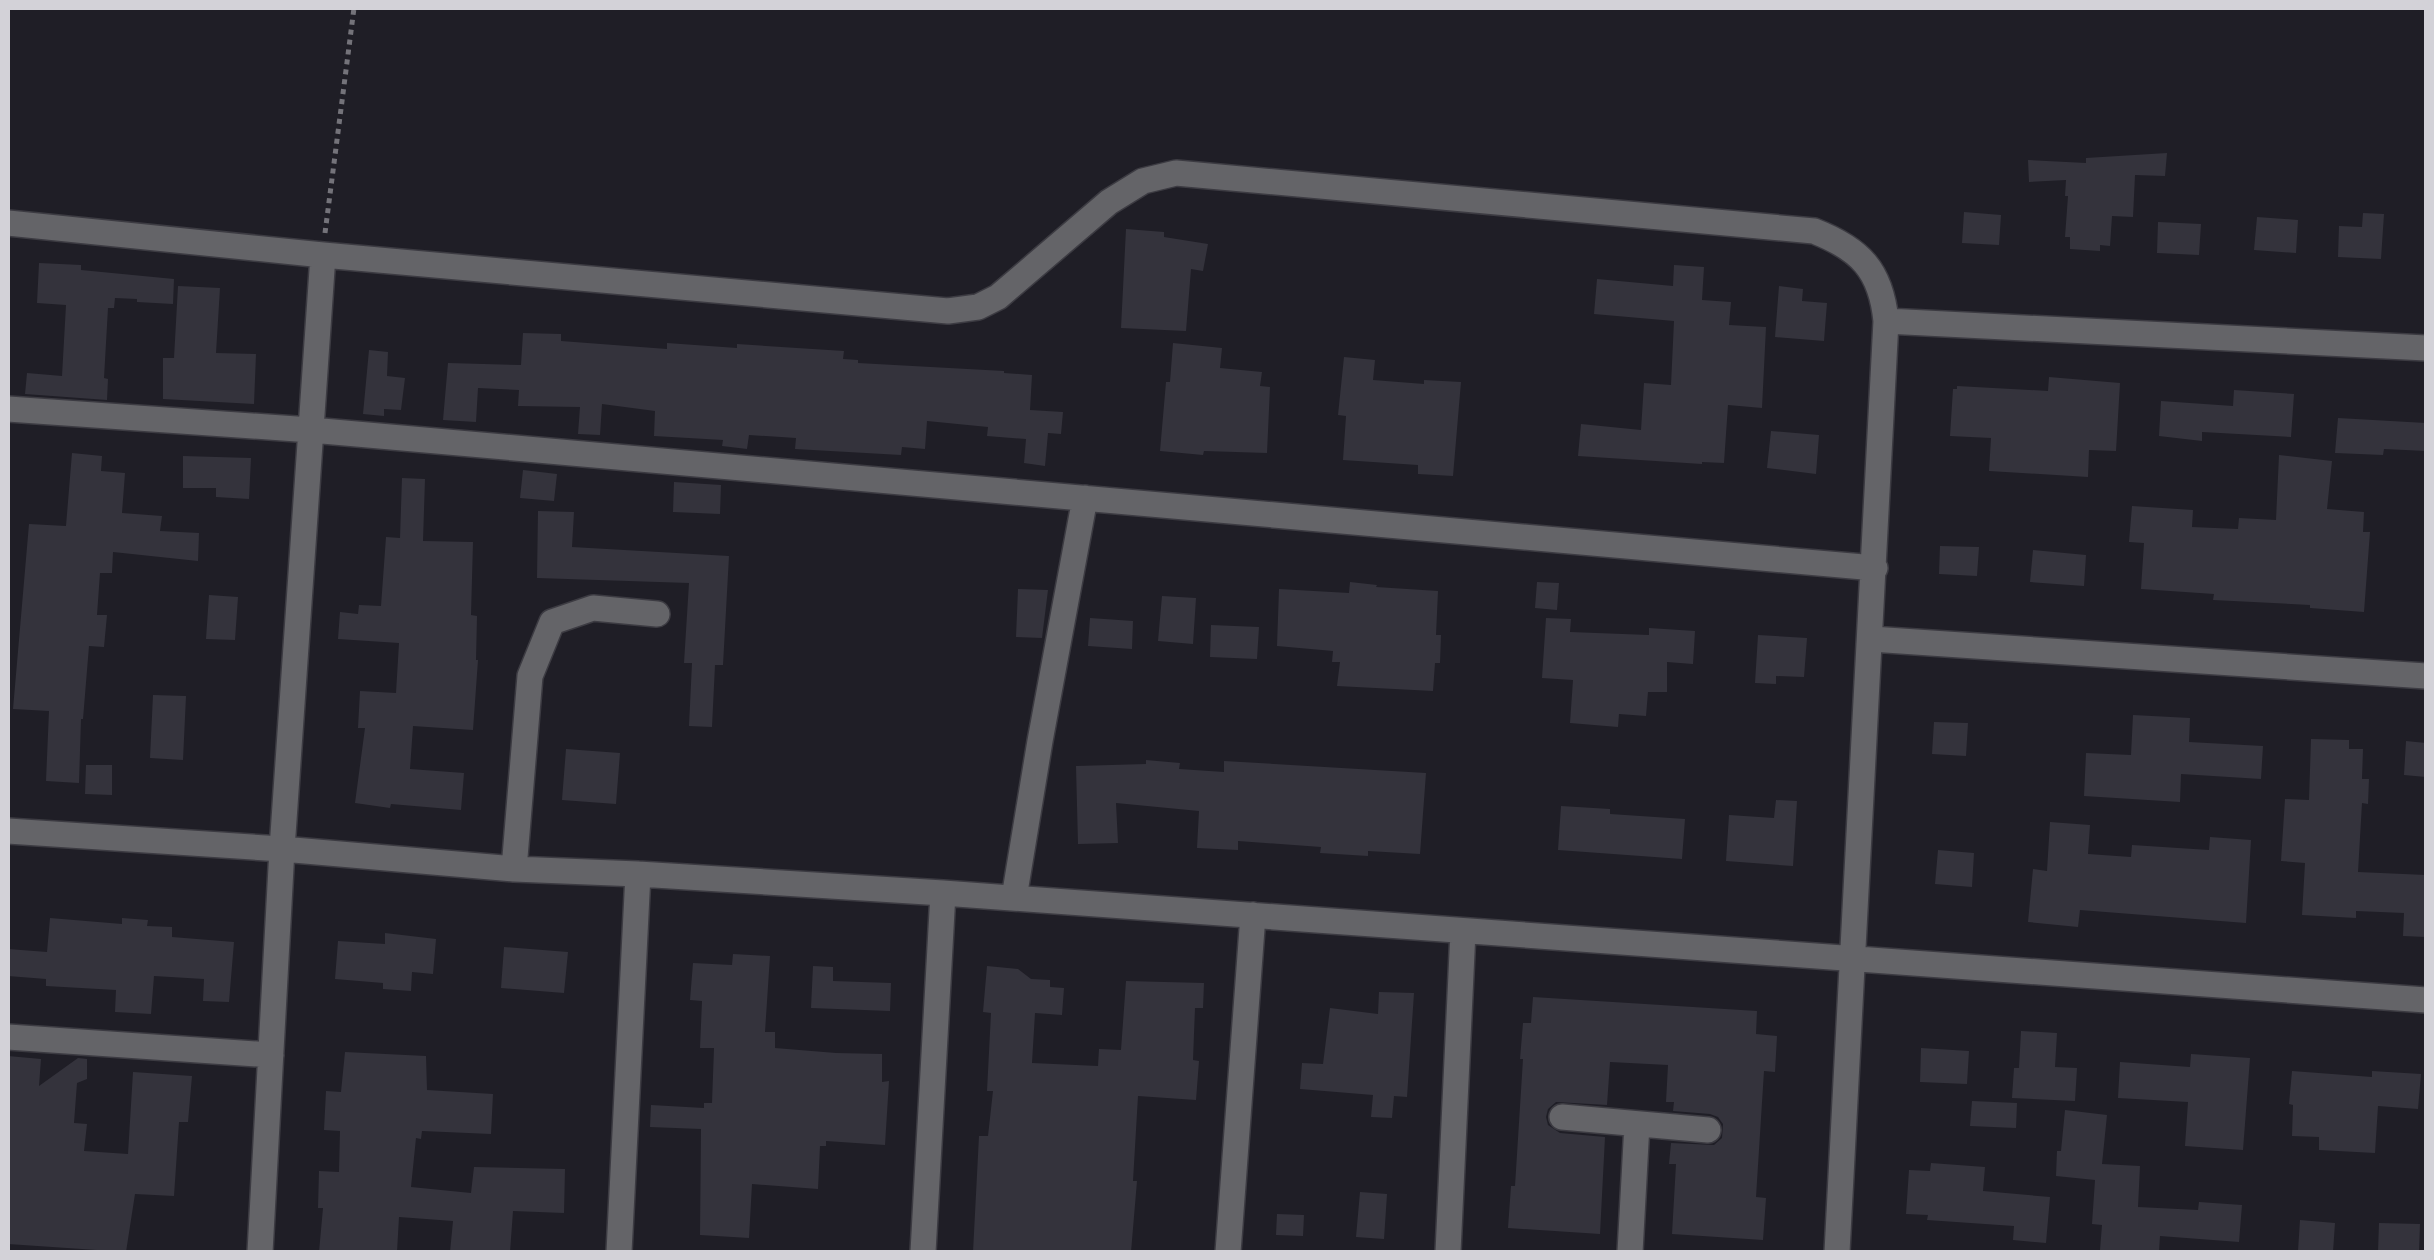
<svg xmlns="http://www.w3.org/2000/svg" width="2434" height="1260" viewBox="0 0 2434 1260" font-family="Arial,sans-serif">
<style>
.building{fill:#34333c}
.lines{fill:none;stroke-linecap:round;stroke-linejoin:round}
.minor-casing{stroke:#3c3b42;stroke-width:28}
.path{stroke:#74737a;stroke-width:5;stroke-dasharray:5 5;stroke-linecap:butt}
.minor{stroke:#646468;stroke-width:25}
</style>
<rect width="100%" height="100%" fill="#1f1e26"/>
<path class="building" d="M 2167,153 L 2165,176 L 2135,175 L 2133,217 L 2112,216 L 2110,246 L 2100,245 L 2100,251 L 2070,249 L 2070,237 L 2065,237 L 2068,196 L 2065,196 L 2066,180 L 2029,182 L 2028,160 L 2086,163 L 2086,158 Z
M 1964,212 L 2001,215 L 1999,245 L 1962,243 Z
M 2363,213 L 2384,214 L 2381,259 L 2338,257 L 2339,226 L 2362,227 Z
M 2257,217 L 2298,220 L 2296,253 L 2254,250 Z
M 2158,222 L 2201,224 L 2199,255 L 2157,253 Z
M 1126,229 L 1164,232 L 1164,237 L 1208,244 L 1203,271 L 1191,269 L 1186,331 L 1121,328 Z
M 39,263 L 81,265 L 81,270 L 174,279 L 173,304 L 137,302 L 137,299 L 115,298 L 114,308 L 108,308 L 104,378 L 108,379 L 107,400 L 25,394 L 27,373 L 62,376 L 66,305 L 37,303 Z
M 1674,265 L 1704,267 L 1702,300 L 1731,302 L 1729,325 L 1766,327 L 1762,408 L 1728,405 L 1724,463 L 1702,462 L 1702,464 L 1578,456 L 1581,424 L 1641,430 L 1644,383 L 1671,385 L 1674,321 L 1594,314 L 1597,279 L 1673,286 Z
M 178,286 L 220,288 L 216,353 L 256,354 L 254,404 L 163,399 L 163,358 L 174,358 Z
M 1779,286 L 1803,289 L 1802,301 L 1827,303 L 1824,341 L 1775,337 Z
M 523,333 L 561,334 L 561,341 L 667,349 L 667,343 L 737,348 L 737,344 L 844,351 L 843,359 L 858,360 L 858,363 L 1004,371 L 1004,373 L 1032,375 L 1030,410 L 1063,412 L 1061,434 L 1048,433 L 1045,466 L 1024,463 L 1026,439 L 987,436 L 988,427 L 927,421 L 925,449 L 902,447 L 901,455 L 795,449 L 796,438 L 749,435 L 747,449 L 722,446 L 723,440 L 654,436 L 655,411 L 602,404 L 600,435 L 578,434 L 580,407 L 518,406 L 519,390 L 478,388 L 476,422 L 443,420 L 448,363 L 521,365 Z
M 1173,343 L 1222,348 L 1220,368 L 1262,372 L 1260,386 L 1270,387 L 1267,453 L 1204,451 L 1203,455 L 1160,451 L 1166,382 L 1170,382 Z
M 369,350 L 388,352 L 387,376 L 405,378 L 401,410 L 384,409 L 384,416 L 363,414 Z
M 1344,357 L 1375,360 L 1373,380 L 1424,384 L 1424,380 L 1461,382 L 1453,476 L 1418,474 L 1418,465 L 1343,460 L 1346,416 L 1338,415 Z
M 2049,377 L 2120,383 L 2116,451 L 2089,450 L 2088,477 L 1989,471 L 1991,438 L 1950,436 L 1953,389 L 1957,389 L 1957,386 L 2048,391 Z
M 2234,390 L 2294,394 L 2291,437 L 2202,432 L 2202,441 L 2159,436 L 2161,401 L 2233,406 Z
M 2338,418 L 2426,423 L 2426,451 L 2384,449 L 2383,455 L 2335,453 Z
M 1771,431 L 1819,435 L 1816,474 L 1767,468 Z
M 72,453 L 102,456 L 101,471 L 125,473 L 122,513 L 162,516 L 160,531 L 199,533 L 198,561 L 113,552 L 112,573 L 100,573 L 97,615 L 107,615 L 104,647 L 89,646 L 83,719 L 81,719 L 79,783 L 46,781 L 49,711 L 13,709 L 29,524 L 66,526 Z
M 2279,455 L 2332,461 L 2327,509 L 2364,512 L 2363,532 L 2370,532 L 2364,612 L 2310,608 L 2310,605 L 2213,600 L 2214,594 L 2141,589 L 2144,543 L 2129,542 L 2132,506 L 2193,510 L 2192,527 L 2238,529 L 2239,518 L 2276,520 Z
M 183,456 L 251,458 L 249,499 L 216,497 L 216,488 L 183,488 Z
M 523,470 L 557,474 L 554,501 L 520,498 Z
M 402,478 L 425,479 L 423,541 L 473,542 L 471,615 L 477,616 L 476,660 L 478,660 L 473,730 L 413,726 L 410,769 L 464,773 L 461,810 L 391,804 L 390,808 L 355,803 L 365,728 L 358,728 L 360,691 L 396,693 L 399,643 L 338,639 L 340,612 L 358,614 L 359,605 L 381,606 L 386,537 L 400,538 Z
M 674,482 L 721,485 L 720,514 L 673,512 Z
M 538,511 L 574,512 L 572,547 L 729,556 L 723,665 L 715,665 L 712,727 L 689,726 L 692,663 L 684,663 L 689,583 L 537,578 Z
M 1940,546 L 1979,547 L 1977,576 L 1939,574 Z
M 2033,550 L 2086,555 L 2084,586 L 2030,582 Z
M 1350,582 L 1377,585 L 1376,587 L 1438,591 L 1436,635 L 1441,635 L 1440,663 L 1435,663 L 1433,691 L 1337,686 L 1340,662 L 1332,662 L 1333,651 L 1277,646 L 1279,589 L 1349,593 Z
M 1537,582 L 1559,583 L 1557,610 L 1535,608 Z
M 1018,589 L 1048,590 L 1042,638 L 1016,637 Z
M 209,595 L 238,597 L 235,640 L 206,639 Z
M 1162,596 L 1196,598 L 1193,644 L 1158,641 Z
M 1090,618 L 1133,621 L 1132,649 L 1088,646 Z
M 1546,618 L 1571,619 L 1570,632 L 1649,635 L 1649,628 L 1695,631 L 1693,664 L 1667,662 L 1667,692 L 1648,692 L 1646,716 L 1619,714 L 1618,727 L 1570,723 L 1573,680 L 1542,678 Z
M 1211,625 L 1259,627 L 1257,659 L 1210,657 Z
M 1758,635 L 1807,638 L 1804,677 L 1776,676 L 1776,684 L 1755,683 Z
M 153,695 L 186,696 L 183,760 L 150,758 Z
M 2133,715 L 2190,718 L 2189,742 L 2263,746 L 2261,779 L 2181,774 L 2180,802 L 2084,796 L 2086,753 L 2131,755 Z
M 1934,722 L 1968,723 L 1966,756 L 1932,754 Z
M 2311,739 L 2349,740 L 2349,749 L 2363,749 L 2362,779 L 2369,779 L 2368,804 L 2362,803 L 2358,872 L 2426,875 L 2426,937 L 2403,936 L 2404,913 L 2356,911 L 2356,918 L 2302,915 L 2305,863 L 2281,861 L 2285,799 L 2309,800 Z
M 2406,741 L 2426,743 L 2426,777 L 2404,775 Z
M 566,749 L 620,753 L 616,804 L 562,800 Z
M 1146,760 L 1180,763 L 1179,769 L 1224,772 L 1224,761 L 1426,773 L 1420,854 L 1368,851 L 1368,856 L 1320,853 L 1321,847 L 1238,841 L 1238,850 L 1197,848 L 1199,811 L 1116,803 L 1118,843 L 1078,844 L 1076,766 L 1146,764 Z
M 86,765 L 112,765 L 112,795 L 85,794 Z
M 1776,800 L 1797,801 L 1793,866 L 1726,861 L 1729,815 L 1774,818 Z
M 1561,806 L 1610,809 L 1610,814 L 1685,819 L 1682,859 L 1558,850 Z
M 2050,822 L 2090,825 L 2088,854 L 2131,857 L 2132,845 L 2209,850 L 2210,837 L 2251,840 L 2246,923 L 2080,910 L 2078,927 L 2028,922 L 2033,869 L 2047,871 Z
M 1938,850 L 1974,853 L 1972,887 L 1935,884 Z
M 50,918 L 122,924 L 122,918 L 148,920 L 147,926 L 172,927 L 172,937 L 234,942 L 229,1002 L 203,1001 L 204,979 L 154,976 L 151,1014 L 115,1012 L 116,990 L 46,986 L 46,979 L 8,976 L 8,949 L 47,952 Z
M 385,933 L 436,939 L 433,974 L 412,972 L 411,991 L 383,989 L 383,983 L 335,979 L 338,941 L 385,944 Z
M 504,947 L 568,952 L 564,993 L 501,988 Z
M 733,954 L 770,956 L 765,1032 L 775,1032 L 775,1048 L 836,1053 L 882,1054 L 882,1082 L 889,1081 L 885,1145 L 826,1141 L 826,1146 L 820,1146 L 818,1189 L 752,1184 L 749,1238 L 700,1235 L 701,1129 L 650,1127 L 651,1105 L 704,1108 L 704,1103 L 712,1103 L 714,1048 L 700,1048 L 702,1001 L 690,1000 L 693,963 L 732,965 Z
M 813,966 L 833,967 L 833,981 L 891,983 L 890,1011 L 811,1008 Z
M 987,966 L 1018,969 L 1031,979 L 1050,980 L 1050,987 L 1064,988 L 1062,1015 L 1035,1013 L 1032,1063 L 1098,1066 L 1099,1049 L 1121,1050 L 1126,981 L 1204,983 L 1203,1008 L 1195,1008 L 1193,1060 L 1199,1061 L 1196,1100 L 1138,1096 L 1133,1181 L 1137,1181 L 1131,1252 L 973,1252 L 979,1136 L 988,1136 L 993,1091 L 987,1091 L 991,1013 L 983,1012 Z
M 1379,992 L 1414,993 L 1407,1097 L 1394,1096 L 1392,1118 L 1371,1117 L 1373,1095 L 1300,1089 L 1302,1063 L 1323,1064 L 1330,1008 L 1378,1014 Z
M 1533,997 L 1757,1011 L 1756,1034 L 1777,1036 L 1775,1072 L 1764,1071 L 1756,1197 L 1766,1198 L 1763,1240 L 1672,1234 L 1676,1164 L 1669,1164 L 1671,1143 L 1714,1145 L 1722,1138 L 1723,1124 L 1718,1117 L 1710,1114 L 1673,1111 L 1674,1102 L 1666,1102 L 1668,1065 L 1610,1062 L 1607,1105 L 1556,1102 L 1548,1109 L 1546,1117 L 1548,1125 L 1560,1133 L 1605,1137 L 1600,1234 L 1508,1228 L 1511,1186 L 1515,1186 L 1523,1059 L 1520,1059 L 1523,1023 L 1531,1023 Z
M 2021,1031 L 2057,1033 L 2055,1067 L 2077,1068 L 2075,1101 L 2012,1098 L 2014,1068 L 2019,1068 Z
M 1921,1048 L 1969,1051 L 1967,1084 L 1920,1082 Z
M 345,1052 L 426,1056 L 427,1090 L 493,1094 L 491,1134 L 422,1131 L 421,1139 L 416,1138 L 411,1187 L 471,1193 L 474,1167 L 565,1169 L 564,1213 L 513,1211 L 510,1252 L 450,1252 L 453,1221 L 399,1217 L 397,1252 L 319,1252 L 323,1208 L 318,1208 L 319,1171 L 339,1172 L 340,1131 L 324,1130 L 326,1091 L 341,1092 Z
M 2191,1054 L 2250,1058 L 2243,1150 L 2185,1146 L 2188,1102 L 2118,1098 L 2120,1062 L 2190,1067 Z
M 8,1056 L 41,1059 L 39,1086 L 78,1058 L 87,1059 L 87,1079 L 77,1083 L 74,1123 L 87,1124 L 84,1151 L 128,1154 L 133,1072 L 192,1076 L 188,1122 L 179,1122 L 174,1196 L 135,1194 L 126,1252 L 8,1244 Z
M 2292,1071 L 2372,1077 L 2372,1071 L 2421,1074 L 2418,1109 L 2378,1106 L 2375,1153 L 2319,1150 L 2319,1137 L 2292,1136 L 2293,1105 L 2289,1104 Z
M 1972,1101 L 2017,1103 L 2016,1128 L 1970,1126 Z
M 2065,1110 L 2107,1115 L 2102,1164 L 2140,1166 L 2138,1207 L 2198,1210 L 2199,1202 L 2242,1205 L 2239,1242 L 2160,1236 L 2159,1252 L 2100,1250 L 2102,1225 L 2092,1224 L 2095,1180 L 2056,1176 L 2057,1151 L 2061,1151 Z
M 1931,1163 L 1985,1167 L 1983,1191 L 2050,1197 L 2046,1243 L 2013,1240 L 2014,1226 L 1927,1220 L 1928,1215 L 1906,1214 L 1909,1170 L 1930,1171 Z
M 1360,1192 L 1387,1194 L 1384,1239 L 1356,1237 Z
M 1277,1214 L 1304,1215 L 1303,1236 L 1276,1235 Z
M 2300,1220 L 2335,1223 L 2333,1252 L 2298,1251 Z
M 2379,1223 L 2420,1224 L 2419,1252 L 2378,1252 Z"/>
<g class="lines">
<defs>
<path id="minor" d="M 8,223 L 323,255 L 948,311 L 978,307 L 998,297 L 1109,202 L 1143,181 L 1176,173 L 1814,231 C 1860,249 1881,270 1886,321 C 1872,632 1852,942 1837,1252
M 1886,321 L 2426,348
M 8,409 L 311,430 L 1875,568
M 1871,639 L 2426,676
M 8,831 L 282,849 L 514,869 L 638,874 L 943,893 L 2426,1000
M 514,869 L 530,676 L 552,622 L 593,608 L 657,614
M 1014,898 L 1040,741 L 1085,498
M 8,1037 L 271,1055
M 1562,1117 L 1708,1130
M 260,1252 L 282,849 L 323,255
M 619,1252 L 638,874
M 923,1252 L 943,893
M 1228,1252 L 1253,915
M 1448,1252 L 1463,931
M 1630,1252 L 1637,1124"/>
</defs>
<use href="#minor" class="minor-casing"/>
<path class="path" d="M 325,233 L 354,8"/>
<use href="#minor" class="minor"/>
</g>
<rect width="2434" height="1260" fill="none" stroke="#d3d2d8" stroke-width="20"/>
</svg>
